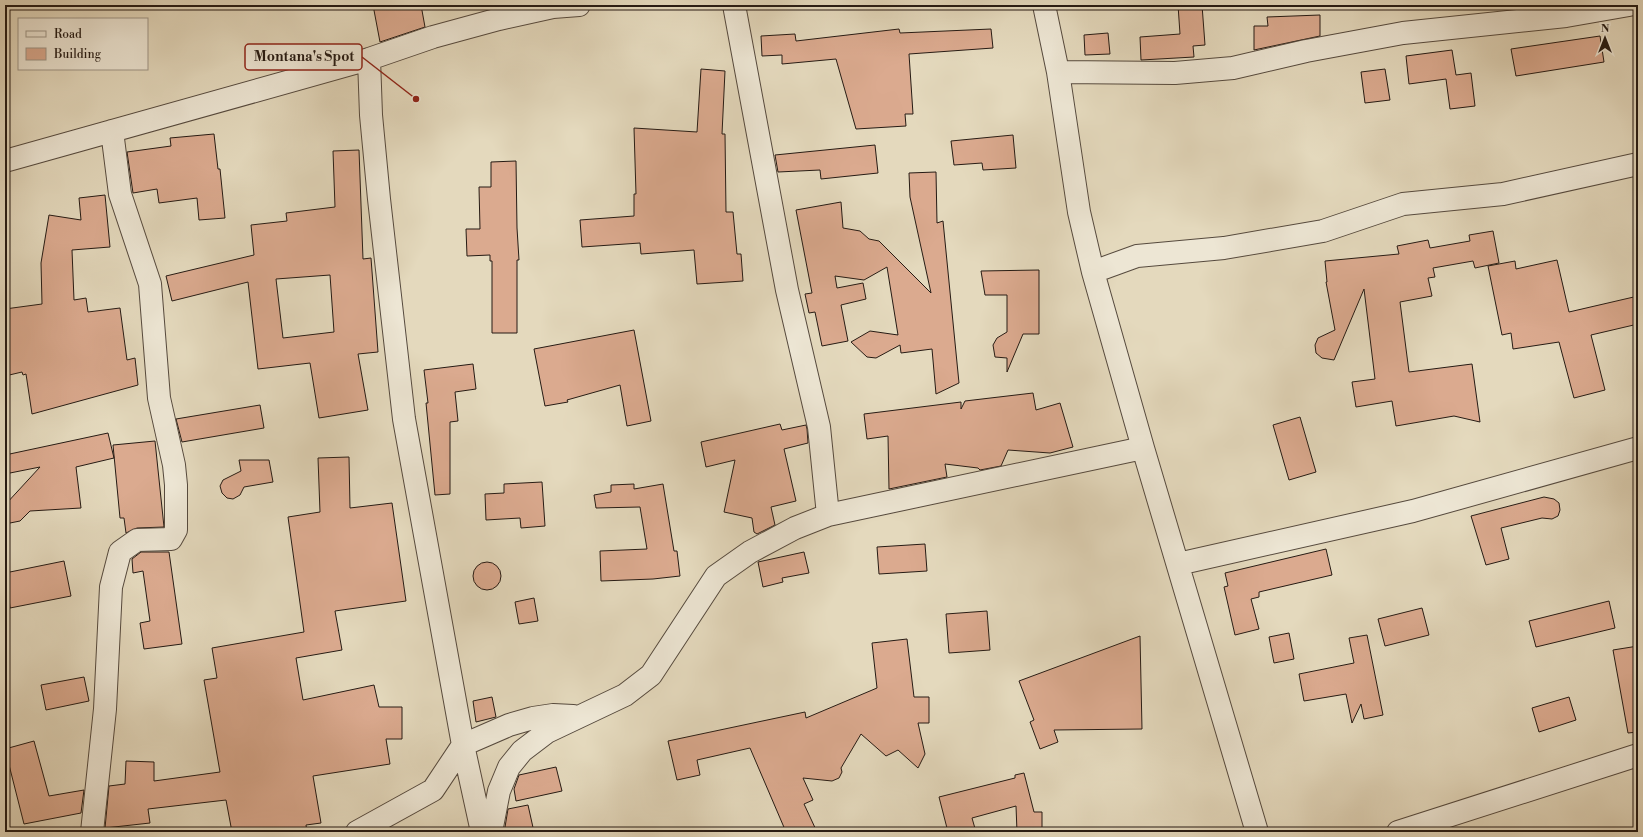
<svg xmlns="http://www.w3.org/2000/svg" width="1643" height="837" viewBox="0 0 1643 837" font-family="'Libre Bodoni',serif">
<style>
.building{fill:#dbaa8f;stroke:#261b14;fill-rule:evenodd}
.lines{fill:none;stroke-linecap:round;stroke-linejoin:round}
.minor-casing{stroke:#564a3e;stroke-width:24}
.minor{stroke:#ede6d4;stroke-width:22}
.leader{fill:none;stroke:#8f2418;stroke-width:1.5}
.callout-dot{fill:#8f2418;stroke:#ede6d4;stroke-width:1.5}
.callout{fill:#ede6d4;stroke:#8f2418;stroke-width:1.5}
.callout-label{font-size:14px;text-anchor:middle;font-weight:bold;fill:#261b14}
</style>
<rect width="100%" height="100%" fill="#e4d9bd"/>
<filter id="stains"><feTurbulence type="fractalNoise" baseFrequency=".005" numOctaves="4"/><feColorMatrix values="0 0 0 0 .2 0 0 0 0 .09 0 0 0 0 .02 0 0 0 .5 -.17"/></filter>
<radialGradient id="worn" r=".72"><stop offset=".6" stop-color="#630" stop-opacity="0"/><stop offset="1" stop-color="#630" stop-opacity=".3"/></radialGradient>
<path class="building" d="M 373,5 L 421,5 L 425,27 L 380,42 Z
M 1178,5 L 1202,5 L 1205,45 L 1193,46 L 1194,57 L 1141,60 L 1140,37 L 1180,34 Z
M 1320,15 L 1320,36 L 1254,50 L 1254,26 L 1268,26 L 1267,17 Z
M 899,29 L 900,33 L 991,29 L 993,48 L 909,54 L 913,114 L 905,114 L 906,126 L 856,129 L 836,59 L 782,64 L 782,55 L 762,56 L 761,36 L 795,34 L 796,41 Z
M 1108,33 L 1110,54 L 1085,55 L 1084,35 Z
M 1600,36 L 1604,62 L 1516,76 L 1511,49 Z
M 1452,50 L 1456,75 L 1471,73 L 1475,106 L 1450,109 L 1446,79 L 1409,84 L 1406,56 Z
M 701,69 L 725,71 L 722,134 L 725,134 L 726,212 L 733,212 L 737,254 L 741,254 L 743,281 L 697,284 L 694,250 L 641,254 L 640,243 L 582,247 L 580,220 L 634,216 L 634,194 L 636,194 L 634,128 L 697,132 Z
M 1385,69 L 1390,100 L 1365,103 L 1361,72 Z
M 214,134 L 218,169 L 220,169 L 225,218 L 199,220 L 197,198 L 159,203 L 157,189 L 133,193 L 127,152 L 171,146 L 170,138 Z
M 1013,135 L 1016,168 L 983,170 L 982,163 L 954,165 L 951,141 Z
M 875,145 L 878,173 L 821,179 L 820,170 L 778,172 L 775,155 Z
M 359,150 L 363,259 L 371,258 L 378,352 L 358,354 L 368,410 L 319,418 L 310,363 L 258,369 L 248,282 L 172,301 L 166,276 L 254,255 L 251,225 L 287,221 L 286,213 L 335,207 L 333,151 ZM 330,275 L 334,332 L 283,338 L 276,279 Z
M 516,161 L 517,228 L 519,260 L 517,260 L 517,333 L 492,333 L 492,261 L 490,261 L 490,255 L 467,256 L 466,229 L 480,229 L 479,187 L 491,187 L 491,162 Z
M 936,172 L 937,223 L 943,221 L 959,383 L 936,394 L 932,349 L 901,353 L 900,345 L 876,358 L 867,357 L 851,342 L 870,331 L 898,335 L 887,267 L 864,280 L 835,276 L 837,288 L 863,283 L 866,299 L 841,305 L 848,341 L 822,346 L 815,312 L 809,313 L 805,294 L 812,293 L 796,210 L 841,202 L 843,228 L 860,231 L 869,239 L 879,241 L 931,293 L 910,197 L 909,173 Z
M 105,195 L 110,247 L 72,250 L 74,300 L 86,298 L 88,312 L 120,308 L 127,360 L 135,358 L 138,385 L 32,414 L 26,374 L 23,375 L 22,372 L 5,376 L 5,309 L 42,304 L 41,263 L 49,215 L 81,220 L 79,198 Z
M 1493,231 L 1499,263 L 1475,268 L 1473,261 L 1433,268 L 1435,277 L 1428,278 L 1432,296 L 1400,302 L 1409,372 L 1472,364 L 1480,422 L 1454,416 L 1396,426 L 1392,401 L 1356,407 L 1352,382 L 1375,379 L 1364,289 L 1334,360 L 1322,358 L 1316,353 L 1315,345 L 1318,338 L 1335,330 L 1326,282 L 1327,282 L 1325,261 L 1399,254 L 1397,246 L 1428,240 L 1430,248 L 1470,241 L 1469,235 Z
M 1557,260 L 1569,312 L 1638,296 L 1638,324 L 1591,335 L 1605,390 L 1574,398 L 1559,342 L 1513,349 L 1511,333 L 1502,335 L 1488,266 L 1515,261 L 1516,269 Z
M 1039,270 L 1039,334 L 1023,334 L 1007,372 L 1007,358 L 995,357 L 993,345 L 997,338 L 1007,332 L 1007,295 L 985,295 L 981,271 Z
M 634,330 L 651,421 L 627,426 L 620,385 L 567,400 L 568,402 L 545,406 L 534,349 Z
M 473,364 L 476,389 L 455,392 L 458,421 L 450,422 L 450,494 L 435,495 L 426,403 L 428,403 L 424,370 Z
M 1033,393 L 1036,410 L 1060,403 L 1073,447 L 1050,453 L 1008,450 L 1001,466 L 980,470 L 978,468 L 945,464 L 947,477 L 889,489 L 888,436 L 867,439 L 864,414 L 961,402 L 961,409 L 965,401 Z
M 260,405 L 264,428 L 182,442 L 176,419 Z
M 1300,417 L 1316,472 L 1289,480 L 1273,425 Z
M 780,424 L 782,430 L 806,425 L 807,429 L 808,443 L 784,449 L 796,501 L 771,507 L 775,525 L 757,534 L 754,532 L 752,518 L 724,512 L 735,460 L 706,467 L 701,442 Z
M 108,433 L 114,458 L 76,467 L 81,508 L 30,511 L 20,521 L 5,524 L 5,505 L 40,467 L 5,474 L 5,455 Z
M 155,441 L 164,527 L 137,528 L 126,533 L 124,518 L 120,518 L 113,445 Z
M 349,457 L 350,508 L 392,503 L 406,601 L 335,611 L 342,650 L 296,658 L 303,700 L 374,685 L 379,707 L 402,707 L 402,739 L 386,739 L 390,764 L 313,776 L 321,823 L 306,825 L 307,832 L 232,832 L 226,800 L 148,809 L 150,823 L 105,828 L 109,786 L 125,784 L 126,761 L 154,762 L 154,781 L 220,772 L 204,680 L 217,678 L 212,648 L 304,632 L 288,517 L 320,512 L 318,458 Z
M 239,460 L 269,460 L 273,482 L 244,487 L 240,495 L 233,499 L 227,498 L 222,493 L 220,486 L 223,480 L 241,471 Z
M 542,482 L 545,526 L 521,528 L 520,518 L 486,520 L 485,494 L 504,493 L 504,484 Z
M 634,484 L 634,489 L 663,484 L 674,551 L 677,551 L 680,576 L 653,579 L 601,581 L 600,551 L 647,549 L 640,507 L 596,508 L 594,495 L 611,492 L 611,485 Z
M 1544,497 L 1554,499 L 1559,503 L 1560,510 L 1558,516 L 1552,519 L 1542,518 L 1501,528 L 1509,559 L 1486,565 L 1471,516 Z
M 925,544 L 927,571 L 879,574 L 877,547 Z
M 1326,549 L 1332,575 L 1259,592 L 1259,597 L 1251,599 L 1259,629 L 1235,635 L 1224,587 L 1228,586 L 1225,573 Z
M 141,552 L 169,552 L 182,644 L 144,649 L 140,623 L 150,621 L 143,571 L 133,573 L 132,559 Z
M 804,552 L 809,573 L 782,578 L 783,582 L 763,587 L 758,562 Z
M 64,561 L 71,596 L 10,608 L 9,598 L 5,599 L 5,573 Z
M473 576a14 14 0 1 1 28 0a14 14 0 1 1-28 0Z
M 534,598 L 538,621 L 519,624 L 515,602 Z
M 1609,601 L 1615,628 L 1536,647 L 1529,621 Z
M 1422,608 L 1429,635 L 1385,646 L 1378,619 Z
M 987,611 L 990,650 L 949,653 L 946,614 Z
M 1289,633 L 1294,659 L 1274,663 L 1269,637 Z
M 1367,635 L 1383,715 L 1364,719 L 1361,704 L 1352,723 L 1346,694 L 1304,701 L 1299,674 L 1354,663 L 1349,638 Z
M 1140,636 L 1142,729 L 1054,730 L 1058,742 L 1040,749 L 1030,722 L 1034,720 L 1019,681 Z
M 907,639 L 914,697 L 929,697 L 929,723 L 918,723 L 925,754 L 918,768 L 898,750 L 886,756 L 861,734 L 841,768 L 842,772 L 839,778 L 832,781 L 803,778 L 813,800 L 804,804 L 817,832 L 786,832 L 750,748 L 697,760 L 700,775 L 677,780 L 668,741 L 805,712 L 806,718 L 877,688 L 872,643 Z
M 1638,646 L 1638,732 L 1628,733 L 1613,650 Z
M 84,677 L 89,701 L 46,710 L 41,685 Z
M 492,697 L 496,717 L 476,722 L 473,701 Z
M 1569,697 L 1576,720 L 1539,732 L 1532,708 Z
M 34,741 L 49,796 L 84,790 L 81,813 L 24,824 L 5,749 Z
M 556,767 L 562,791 L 516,801 L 514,789 L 519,775 Z
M 1024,773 L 1034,812 L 1042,812 L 1042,832 L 1017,832 L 1016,806 L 972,818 L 976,832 L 948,832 L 939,797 L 1015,778 L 1015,775 Z
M 528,805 L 534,832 L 506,832 L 505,827 L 508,809 Z"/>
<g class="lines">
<defs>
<path id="minor" d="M 734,5 L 787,290 L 819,427 L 828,515
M 1044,5 L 1058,72 L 1079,212 L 1093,272 L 1143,448 L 1257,832
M 369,59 L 371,115 L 379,199 L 404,419 L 463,745 L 482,832
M 1058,72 L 1175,73 L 1233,68 L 1306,51 L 1403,33 L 1566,16 L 1629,5
M 5,161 L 369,59 L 433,37 L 499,19 L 553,7 L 579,5
M 1093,272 L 1137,256 L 1224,248 L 1323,231 L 1403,204 L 1503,194 L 1638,164
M 1178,564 L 1413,511 L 1638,448
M 92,832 L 105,709 L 111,587 L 120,552 L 137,540 L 171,539 L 176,530 L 176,485 L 174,465 L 159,398 L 150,284 L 120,194 L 112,131
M 357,832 L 433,790 L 463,745 L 509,725 L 533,718 L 553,715 L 573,716
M 491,832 L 499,791 L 509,767 L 522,751 L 547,732 L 625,695 L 651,675 L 716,576 L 750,552 L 795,528 L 828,515 L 1143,448
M 1398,832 L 1638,755"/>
</defs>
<use href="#minor" class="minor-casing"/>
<use href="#minor" class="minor"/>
</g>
<path class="leader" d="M416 99L362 57"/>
<circle class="callout-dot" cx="416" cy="99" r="4"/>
<rect class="callout" x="245" y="44" width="117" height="26" rx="4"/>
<g class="callout-label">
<text x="304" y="61">Montana's Spot</text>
</g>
<rect width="1643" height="837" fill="none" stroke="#e4d9bd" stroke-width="20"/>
<rect x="6" y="6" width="1631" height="825" fill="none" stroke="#261b14" stroke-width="2"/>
<rect x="10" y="10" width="1623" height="817" fill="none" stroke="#261b14"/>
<rect x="18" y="18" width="130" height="52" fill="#ede6d4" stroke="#9d9587"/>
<rect x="26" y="31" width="20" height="6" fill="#ede6d4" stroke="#9d9587"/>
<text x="54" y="38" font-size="12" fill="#261b14">Road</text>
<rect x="26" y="48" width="20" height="12" fill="#dbaa8f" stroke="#9d9587"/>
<text x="54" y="58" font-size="12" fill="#261b14">Building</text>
<g transform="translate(1605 38)" stroke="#ede6d4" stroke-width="3" paint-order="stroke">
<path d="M0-3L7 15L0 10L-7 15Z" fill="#261b14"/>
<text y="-6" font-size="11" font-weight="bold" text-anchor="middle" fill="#261b14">N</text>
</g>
<rect width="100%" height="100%" filter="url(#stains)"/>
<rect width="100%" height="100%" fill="url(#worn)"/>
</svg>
